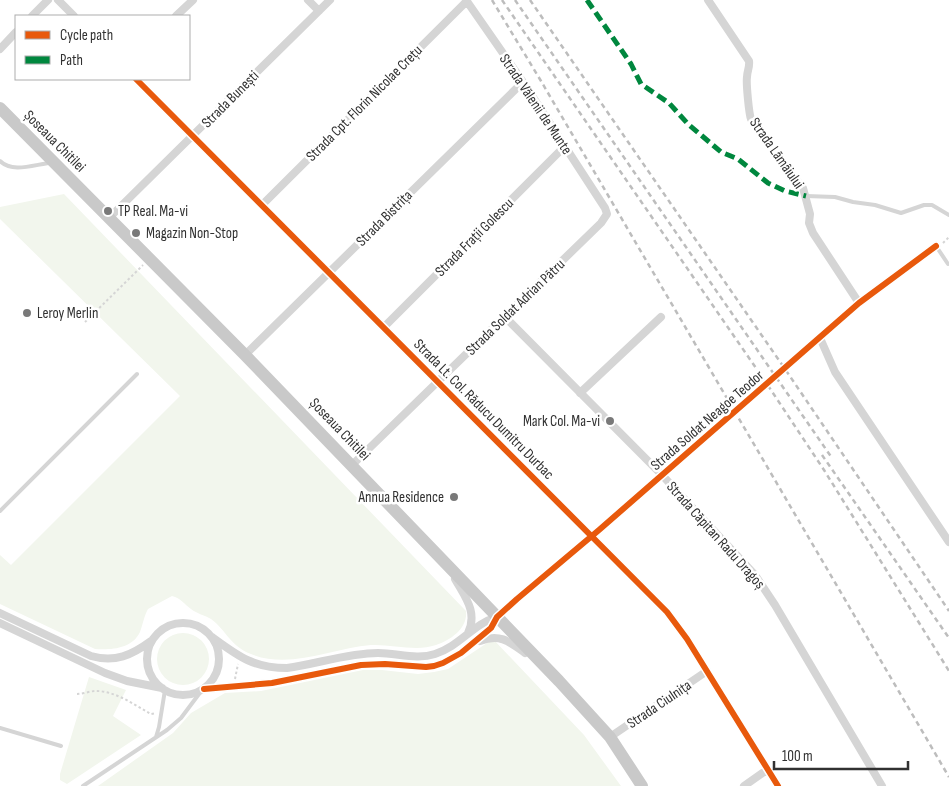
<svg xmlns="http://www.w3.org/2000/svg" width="949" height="786" viewBox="0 0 949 786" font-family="'Sofia Sans Condensed',sans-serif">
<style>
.green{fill:#f2f6ed}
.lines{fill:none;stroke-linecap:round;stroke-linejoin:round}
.path{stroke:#d5d5d5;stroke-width:2;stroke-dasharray:2.5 2.5;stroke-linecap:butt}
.service{stroke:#d5d5d5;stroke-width:4}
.minor{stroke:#d5d5d5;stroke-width:8}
.primary{stroke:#c9c9c9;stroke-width:12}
.rail{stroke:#bdbdbd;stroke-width:2.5;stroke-dasharray:5 4;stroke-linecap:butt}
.quiet{stroke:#00873e;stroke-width:5;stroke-dasharray:10 5;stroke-linecap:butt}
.cycleway-casing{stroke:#fff;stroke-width:9}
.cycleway{stroke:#e8590c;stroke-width:6}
.poi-dot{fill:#797979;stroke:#fff;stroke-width:2}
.labels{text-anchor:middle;stroke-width:5;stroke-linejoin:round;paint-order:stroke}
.street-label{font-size:15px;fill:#313131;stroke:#fff}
.poi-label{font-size:15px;fill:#313131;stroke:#fff;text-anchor:start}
</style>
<rect width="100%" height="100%" fill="#fff"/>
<path class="green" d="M 64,194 L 466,611 C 468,628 451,640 436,645 C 416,652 392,644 371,645 C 332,648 290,670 251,654 C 230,646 227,631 211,619 C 205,615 197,614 191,609 C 184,604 181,598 172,596 L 148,609 C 144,616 143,624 140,632 C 132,649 111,650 95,649 L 0,604 L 0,555 L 11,565 L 180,396 L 0,219 L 0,207 Z
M157 659a26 26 0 1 1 52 0a26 26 0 1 1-52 0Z
M 493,639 L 584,735 L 621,786 L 98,786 L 173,733 L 191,713 L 225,693 L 261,691 L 363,670 L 382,670 L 418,674 L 434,672 L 448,669 Z
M 89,677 L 126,690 L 113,716 L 141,735 L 67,784 L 60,780 L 60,774 Z"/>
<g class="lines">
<path class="path" d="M 943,243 L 949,237
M 85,322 L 143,265
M 235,679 L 238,664
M 77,694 C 83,694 90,691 96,691 C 116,691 134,705 151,714 L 156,713"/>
<path class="service" d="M 0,161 C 12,173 33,165 49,163
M 806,196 L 835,197 L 853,202 L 875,205 L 901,213 L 924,205 L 932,205 L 949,215
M 936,246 L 948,264
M 0,511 L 137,374
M 0,728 L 61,746
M 156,737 L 159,727 L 165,690
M 83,786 L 167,730 L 181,718 L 202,690"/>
<path class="minor" d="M 58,0 L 74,16
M 308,0 L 319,11
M 708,0 L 749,61 C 750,67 747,71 747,77 C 746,83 749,114 751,119 L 782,163 L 803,188 L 810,214 L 809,223 L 813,233 L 859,303
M 32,16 L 48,0
M 176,16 L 193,0
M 0,49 L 16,32
M 136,79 L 667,612 L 687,639 L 778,786
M 262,205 L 467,1
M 109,218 L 330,0
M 505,317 L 662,475 L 755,575 L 775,605 L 882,786
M 384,327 L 565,146
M 820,338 L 835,372 L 949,542
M 245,355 L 523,82
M 580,393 L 661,317
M 352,465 L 601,223 L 607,214 L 605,208 L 523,82 L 466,0
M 455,579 C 465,597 478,612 468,633
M 0,613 L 91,656 C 115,663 132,655 151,641
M147 659a36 36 0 1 1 72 0a36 36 0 1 1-72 0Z
M 0,623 L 105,673 L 127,681 L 162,688
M 212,637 C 238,656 253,668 287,668 C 317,664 348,653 378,653 C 397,653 417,660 435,654 C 460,646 473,624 497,617
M 480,641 C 500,633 510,642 525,653
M 204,689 L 272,683 L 361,665 L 385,664 L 426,667 L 434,666 L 443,663 L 461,653 L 491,628 L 497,617 L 517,599 L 599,530 L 859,303 L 936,246
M 610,737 L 707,671
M 744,786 L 768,769"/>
<path class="primary" d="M 0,108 L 245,355 L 559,681 L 610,737 L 642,786"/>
<path class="rail" d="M 492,0 L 541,81 L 949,777
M 502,0 L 767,384 L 824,470 L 949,671
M 515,0 L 832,458
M 530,0 L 785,369 L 949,611
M 822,455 L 949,638"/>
<path class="quiet" d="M 587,0 L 631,64 L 641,84 L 669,103 L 688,124 L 721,152 L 738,159 L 768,183 L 785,191 L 806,196"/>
<defs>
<path id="cycleway" d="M 136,79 L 667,612 L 687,639 L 778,786
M 204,689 L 272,683 L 361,665 L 385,664 L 426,667 L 434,666 L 443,663 L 461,653 L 491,628 L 497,617 L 517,599 L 599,530 L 859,303 L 936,246"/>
</defs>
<use href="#cycleway" class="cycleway-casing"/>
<use href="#cycleway" class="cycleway"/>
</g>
<g class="poi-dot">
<circle cx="108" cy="211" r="5"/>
<circle cx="136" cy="233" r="5"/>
<circle cx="27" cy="313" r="5"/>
<circle cx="610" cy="421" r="5"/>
<circle cx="454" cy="497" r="5"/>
</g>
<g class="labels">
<g class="street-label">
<text transform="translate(230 99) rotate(-45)" y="5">Strada Bunești</text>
<text transform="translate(364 103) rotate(-45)" y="5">Strada Cpt. Florin Nicolae Crețu</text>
<text transform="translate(536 104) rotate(56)" y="5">Strada Vălenii de Munte</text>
<text transform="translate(55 141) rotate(45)" y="5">Șoseaua Chitilei</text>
<text transform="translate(777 153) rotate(55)" y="5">Strada Lămâiului</text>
<text transform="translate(384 218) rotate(-45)" y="5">Strada Bistrița</text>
<text transform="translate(474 237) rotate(-45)" y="5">Strada Frații Golescu</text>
<text transform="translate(515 307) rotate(-44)" y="5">Strada Soldat Adrian Pătru</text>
<text transform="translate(484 409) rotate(45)" y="5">Strada Lt. Col. Răducu Dumitru Durbac</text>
<text transform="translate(707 420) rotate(-41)" y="5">Strada Soldat Neagoe Teodor</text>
<text transform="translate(340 429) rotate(46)" y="5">Șoseaua Chitilei</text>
<text transform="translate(716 535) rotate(48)" y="5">Strada Căpitan Radu Dragoș</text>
<text transform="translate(659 704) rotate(-34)" y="5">Strada Ciulnița</text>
</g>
<g class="poi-label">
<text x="118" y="216">TP Real. Ma-vi</text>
<text x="146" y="238">Magazin Non-Stop</text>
<text x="37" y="318">Leroy Merlin</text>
<text x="600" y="426" text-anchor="end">Mark Col. Ma-vi</text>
<text x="444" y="502" text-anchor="end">Annua Residence</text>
</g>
</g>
<rect x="15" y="15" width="175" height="65" fill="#ffffff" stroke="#adadad"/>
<rect x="25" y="31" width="25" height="8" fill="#e8590c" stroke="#adadad"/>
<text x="60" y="40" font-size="15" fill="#313131">Cycle path</text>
<rect x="25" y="56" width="25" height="8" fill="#00873e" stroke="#adadad"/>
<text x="60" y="65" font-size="15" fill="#313131">Path</text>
<path d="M774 761v8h134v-8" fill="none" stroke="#313131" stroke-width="2.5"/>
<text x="782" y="761" font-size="15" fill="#313131" stroke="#ffffff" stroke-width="4" paint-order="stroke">100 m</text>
</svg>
